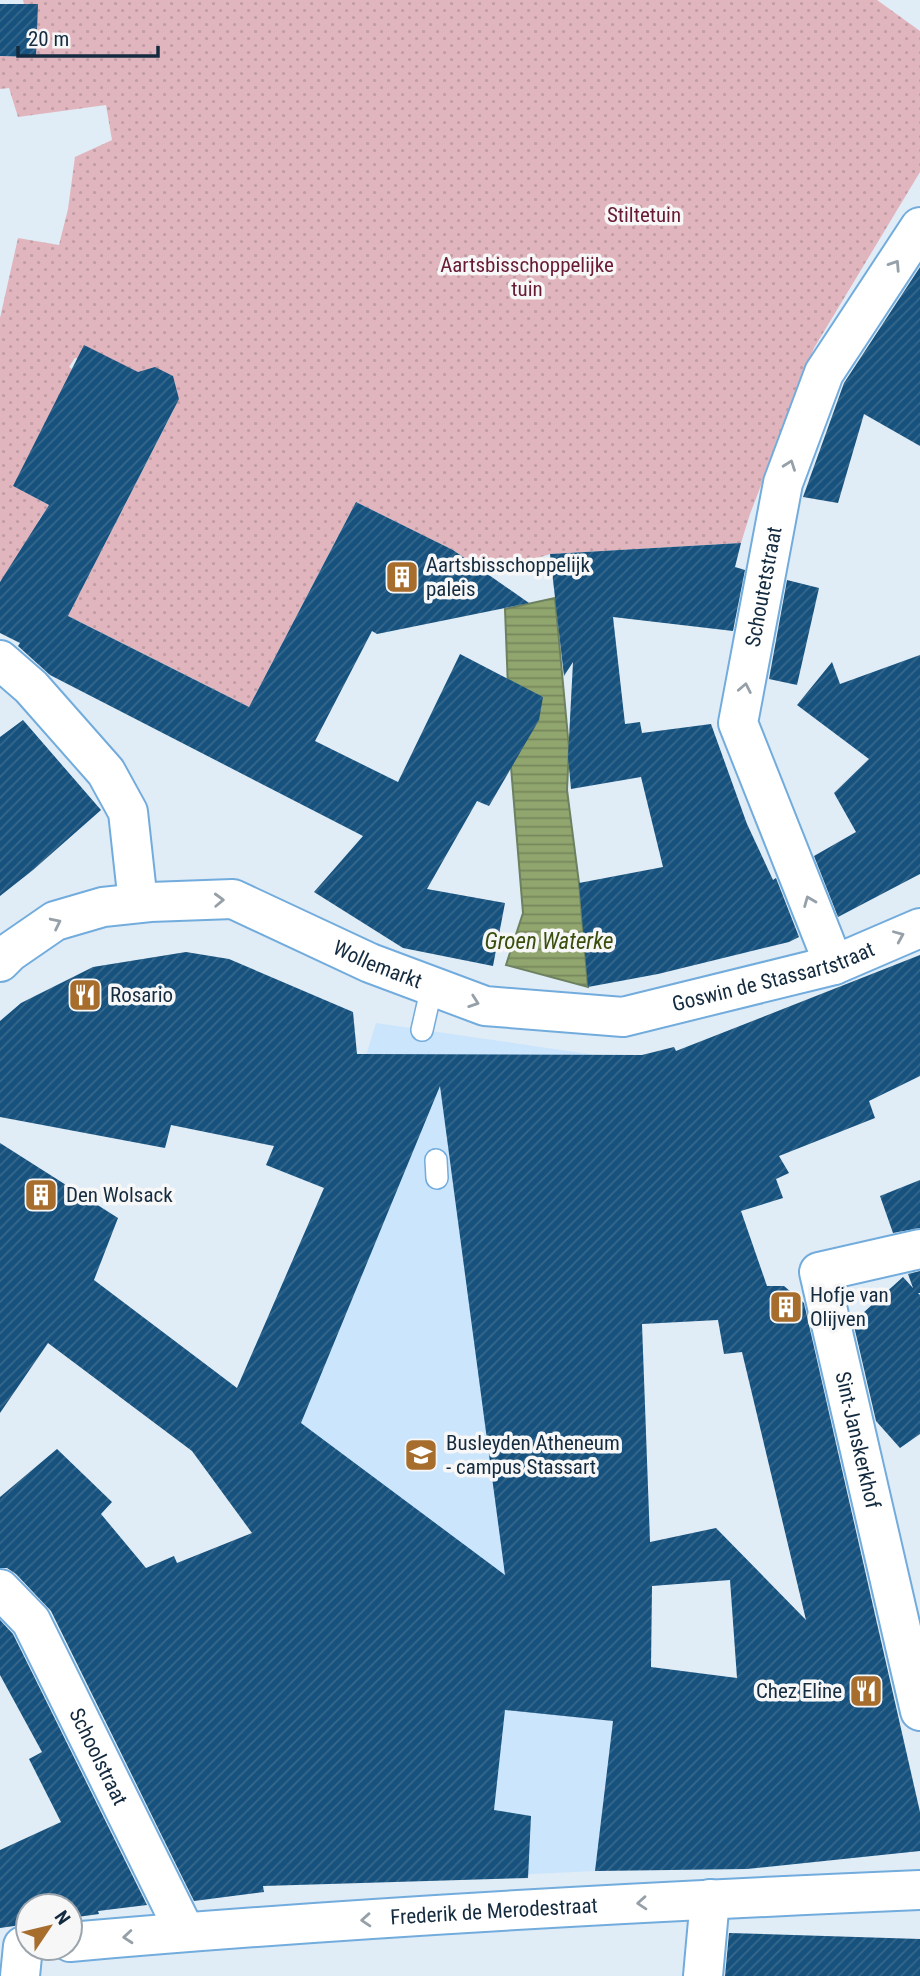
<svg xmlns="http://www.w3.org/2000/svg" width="920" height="1976" viewBox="0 0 920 1976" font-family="'Roboto Condensed',sans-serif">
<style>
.built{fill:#cbe5fc}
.garden{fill:url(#garden-dots)}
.water{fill:url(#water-rules);stroke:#6c8160;stroke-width:2}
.building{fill:url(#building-hatch);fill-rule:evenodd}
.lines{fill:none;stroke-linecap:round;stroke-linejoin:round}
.lane-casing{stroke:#72acdd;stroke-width:24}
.street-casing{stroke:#72acdd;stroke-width:42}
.lane{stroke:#fff;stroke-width:21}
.street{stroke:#fff;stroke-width:38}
.oneway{stroke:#95a0a9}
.labels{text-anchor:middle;stroke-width:7;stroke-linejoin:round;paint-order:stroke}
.park-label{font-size:21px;fill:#681a33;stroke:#f7f7f7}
.poi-label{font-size:21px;fill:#142b3f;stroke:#f7f7f7;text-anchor:start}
.street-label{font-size:21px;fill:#142b3f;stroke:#f7f7f7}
.water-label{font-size:23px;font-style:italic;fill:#3a4e0e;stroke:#f7f7f7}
</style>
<defs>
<pattern id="garden-dots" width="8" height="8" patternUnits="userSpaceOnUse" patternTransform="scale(1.75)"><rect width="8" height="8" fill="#e1b5bd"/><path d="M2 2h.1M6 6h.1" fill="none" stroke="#c09ca4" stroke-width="1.8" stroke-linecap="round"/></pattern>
<pattern id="water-rules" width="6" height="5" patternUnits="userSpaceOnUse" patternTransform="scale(1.75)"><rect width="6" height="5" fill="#91a66e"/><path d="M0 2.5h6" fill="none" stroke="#75875c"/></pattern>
<pattern id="building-hatch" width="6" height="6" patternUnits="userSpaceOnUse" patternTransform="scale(1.75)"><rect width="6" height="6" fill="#17527e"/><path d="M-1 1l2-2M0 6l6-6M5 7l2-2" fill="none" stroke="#37688c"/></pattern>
</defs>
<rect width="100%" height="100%" fill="#e0ecf6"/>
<path class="built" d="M 376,1023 L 595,1055 L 643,1365 L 652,1586 L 613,1721 L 595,1871 L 394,1881 L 237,1388 L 346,1138 L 352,1101 Z"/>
<path class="garden" d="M 23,0 L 877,0 L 920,31 L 920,172 L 814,348 L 750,514 L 741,543 L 550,554 L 488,574 L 453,550 L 356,502 L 249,707 L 68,616 L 174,409 L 138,373 L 75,358 L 69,367 L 72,369 L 23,475 L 13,486 L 49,505 L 39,520 L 9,591 L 0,580 L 0,318 L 18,238 L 59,245 L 68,209 L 75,157 L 112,140 L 106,105 L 18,117 L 9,88 L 0,89 L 0,56 L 36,57 Z"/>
<path class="water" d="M 555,598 L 569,748 L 567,790 L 579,883 L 588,987 L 506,965 L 523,913 L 511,767 L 505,609 Z"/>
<path class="building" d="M 0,4 L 38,4 L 36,57 L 0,56 Z
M 920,267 L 920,446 L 864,414 L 838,503 L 803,497 L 844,383 Z
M 84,345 L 138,372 L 155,367 L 173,376 L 179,399 L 68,616 L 249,707 L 356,502 L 453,550 L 529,603 L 377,634 L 372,631 L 315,741 L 398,782 L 460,654 L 543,697 L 539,720 L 489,806 L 477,801 L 427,889 L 505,903 L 493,966 L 403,948 L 314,892 L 363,836 L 50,675 L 18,646 L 20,643 L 0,633 L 0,582 L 49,505 L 13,486 Z
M 741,543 L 735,567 L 745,570 L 733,631 L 613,617 L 625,724 L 640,722 L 642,733 L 711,724 L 747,824 L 773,880 L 776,878 L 799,937 L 789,942 L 658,974 L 588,987 L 579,883 L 663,867 L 641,777 L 571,789 L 568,757 L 573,662 L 564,676 L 550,554 Z
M 787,580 L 819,588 L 797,685 L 769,679 Z
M 920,655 L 920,874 L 838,917 L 814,856 L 856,832 L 834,793 L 869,759 L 797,705 L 832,662 L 840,684 Z
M 23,720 L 101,810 L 33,870 L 0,896 L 0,737 Z
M 186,952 L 229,959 L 353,1012 L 357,1054 L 642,1055 L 674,1047 L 676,1051 L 920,955 L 920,1076 L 869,1101 L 875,1118 L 779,1156 L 789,1173 L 776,1179 L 783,1198 L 741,1211 L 767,1286 L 784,1286 L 804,1303 L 920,1812 L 920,1851 L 747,1869 L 595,1871 L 613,1721 L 505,1710 L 494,1810 L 531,1816 L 528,1878 L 263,1886 L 264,1892 L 194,1901 L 51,1611 L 16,1574 L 7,1568 L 0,1568 L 0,1497 L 57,1449 L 112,1502 L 101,1514 L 146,1568 L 174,1556 L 177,1563 L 252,1533 L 192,1451 L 48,1343 L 0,1413 L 0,1143 L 118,1218 L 94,1280 L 237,1388 L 324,1188 L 266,1165 L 274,1146 L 171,1125 L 165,1148 L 0,1117 L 0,1021 L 21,1003 L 93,967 ZM 440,1086 L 505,1575 L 301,1423 ZM 718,1320 L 724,1354 L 742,1352 L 806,1620 L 716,1528 L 650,1542 L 642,1324 ZM 730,1580 L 737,1678 L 651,1667 L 652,1586 Z
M 920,1180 L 920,1228 L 893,1233 L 880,1196 Z
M 920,1271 L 920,1293 L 918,1293 L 920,1295 L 920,1434 L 900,1448 L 876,1421 L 851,1313 L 863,1313 L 903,1277 L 913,1288 L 908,1274 Z
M 0,1620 L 13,1634 L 147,1905 L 98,1911 L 99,1914 L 70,1918 L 70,1906 L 28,1906 L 28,1924 L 0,1928 L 0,1850 L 61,1822 L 29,1759 L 42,1752 L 0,1675 Z
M 729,1933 L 920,1939 L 920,1976 L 725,1976 Z"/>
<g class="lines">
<defs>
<path id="lane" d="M 422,1030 L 432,986
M 436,1160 L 437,1178"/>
<g id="street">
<path d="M 0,660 L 31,687 L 106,772 L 128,812 L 138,903"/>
<path id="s1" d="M 0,962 L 10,952 L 55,921 L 103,907 L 150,902 L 233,899 L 370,963 L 485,1006 L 623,1017 L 834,965 L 920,928"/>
<path id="s2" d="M 834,965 L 738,723 L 783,483 L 824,373 L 920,227"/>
<path id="s3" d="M 920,1249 L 819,1272 L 920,1711"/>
<path id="s4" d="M 0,1589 L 31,1621 L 185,1932"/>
<path id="s5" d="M 70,1942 C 353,1917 637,1902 920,1890"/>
<path d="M 20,1976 L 23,1946"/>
<path d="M 703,1976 L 710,1899"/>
</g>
</defs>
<use href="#lane" class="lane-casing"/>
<use href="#street" class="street-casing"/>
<use href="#lane" class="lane"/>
<use href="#street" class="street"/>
</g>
<defs><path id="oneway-chevron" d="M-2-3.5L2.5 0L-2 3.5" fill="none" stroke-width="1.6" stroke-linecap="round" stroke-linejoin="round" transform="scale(1.75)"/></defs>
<g class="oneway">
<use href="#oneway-chevron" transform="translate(895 265) rotate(-57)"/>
<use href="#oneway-chevron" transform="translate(790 465) rotate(-70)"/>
<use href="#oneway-chevron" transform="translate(745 688) rotate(-79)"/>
<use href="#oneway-chevron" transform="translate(219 900) rotate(-2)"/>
<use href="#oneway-chevron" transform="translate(809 901) rotate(-112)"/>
<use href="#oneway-chevron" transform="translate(56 923) rotate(-26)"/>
<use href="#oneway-chevron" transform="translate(899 936) rotate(-23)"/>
<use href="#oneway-chevron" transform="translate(474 1002) rotate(19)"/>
<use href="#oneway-chevron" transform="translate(642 1903) rotate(176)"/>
<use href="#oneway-chevron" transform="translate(366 1920) rotate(176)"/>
<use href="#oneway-chevron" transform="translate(128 1937) rotate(175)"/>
</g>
<defs>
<symbol id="building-square" viewBox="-11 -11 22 22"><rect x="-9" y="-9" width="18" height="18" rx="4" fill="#a76d2d" stroke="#f7f7f7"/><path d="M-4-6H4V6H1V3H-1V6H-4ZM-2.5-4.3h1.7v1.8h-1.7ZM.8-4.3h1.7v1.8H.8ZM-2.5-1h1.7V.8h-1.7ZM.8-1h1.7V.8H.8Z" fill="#fff"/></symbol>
<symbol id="restaurant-square" viewBox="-11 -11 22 22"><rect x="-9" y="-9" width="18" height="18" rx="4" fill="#a76d2d" stroke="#f7f7f7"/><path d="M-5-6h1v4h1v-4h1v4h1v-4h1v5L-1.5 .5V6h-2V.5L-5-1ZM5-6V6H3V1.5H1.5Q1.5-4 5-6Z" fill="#fff"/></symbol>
<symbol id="school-square" viewBox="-11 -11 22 22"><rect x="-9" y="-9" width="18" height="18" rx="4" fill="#a76d2d" stroke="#f7f7f7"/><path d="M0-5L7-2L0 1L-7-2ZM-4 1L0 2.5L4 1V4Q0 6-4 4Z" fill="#fff"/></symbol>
</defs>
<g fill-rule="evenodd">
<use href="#building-square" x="383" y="558" width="38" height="38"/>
<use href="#restaurant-square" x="66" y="976" width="38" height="38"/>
<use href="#building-square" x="22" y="1176" width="38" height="38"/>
<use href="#building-square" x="767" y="1288" width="38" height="38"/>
<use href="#school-square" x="402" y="1436" width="38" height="38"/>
<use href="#restaurant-square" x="847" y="1672" width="38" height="38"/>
</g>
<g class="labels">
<g class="park-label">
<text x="644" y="222">Stiltetuin</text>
<text x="527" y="272">Aartsbisschoppelijke<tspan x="527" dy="24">tuin</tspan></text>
</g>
<g class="poi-label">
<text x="426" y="572">Aartsbisschoppelijk<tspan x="426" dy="24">paleis</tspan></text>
<text x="110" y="1002">Rosario</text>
<text x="66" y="1202">Den Wolsack</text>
<text x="810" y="1302">Hofje van<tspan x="810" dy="24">Olijven</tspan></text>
<text x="446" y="1450">Busleyden Atheneum<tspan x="446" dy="24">- campus Stassart</tspan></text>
<text x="842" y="1698" text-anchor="end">Chez Eline</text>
</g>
<g class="street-label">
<text dy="7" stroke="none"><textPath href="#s2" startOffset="399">Schoutetstraat</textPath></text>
<text dy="7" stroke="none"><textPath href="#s1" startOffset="408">Wollemarkt</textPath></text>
<text dy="7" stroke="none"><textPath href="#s1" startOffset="817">Goswin de Stassartstraat</textPath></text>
<text dy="7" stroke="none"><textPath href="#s3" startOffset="276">Sint-Janskerkhof</textPath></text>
<text dy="7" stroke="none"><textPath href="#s4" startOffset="196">Schoolstraat</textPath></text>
<text dy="7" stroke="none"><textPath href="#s5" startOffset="425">Frederik de Merodestraat</textPath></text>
</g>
<g class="water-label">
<text x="549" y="949">Groen Waterke</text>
</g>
</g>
<g transform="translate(49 1927) rotate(55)"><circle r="33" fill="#f7f7f7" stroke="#9ca5ad" stroke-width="2"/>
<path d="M0-5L12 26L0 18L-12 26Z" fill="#a76d2d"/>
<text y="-10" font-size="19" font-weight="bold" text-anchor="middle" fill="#142b3f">N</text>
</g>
<path d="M18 46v10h140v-10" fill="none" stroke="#142b3f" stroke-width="3.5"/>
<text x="28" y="46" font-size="21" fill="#142b3f" stroke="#f7f7f7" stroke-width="5" paint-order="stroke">20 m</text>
</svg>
